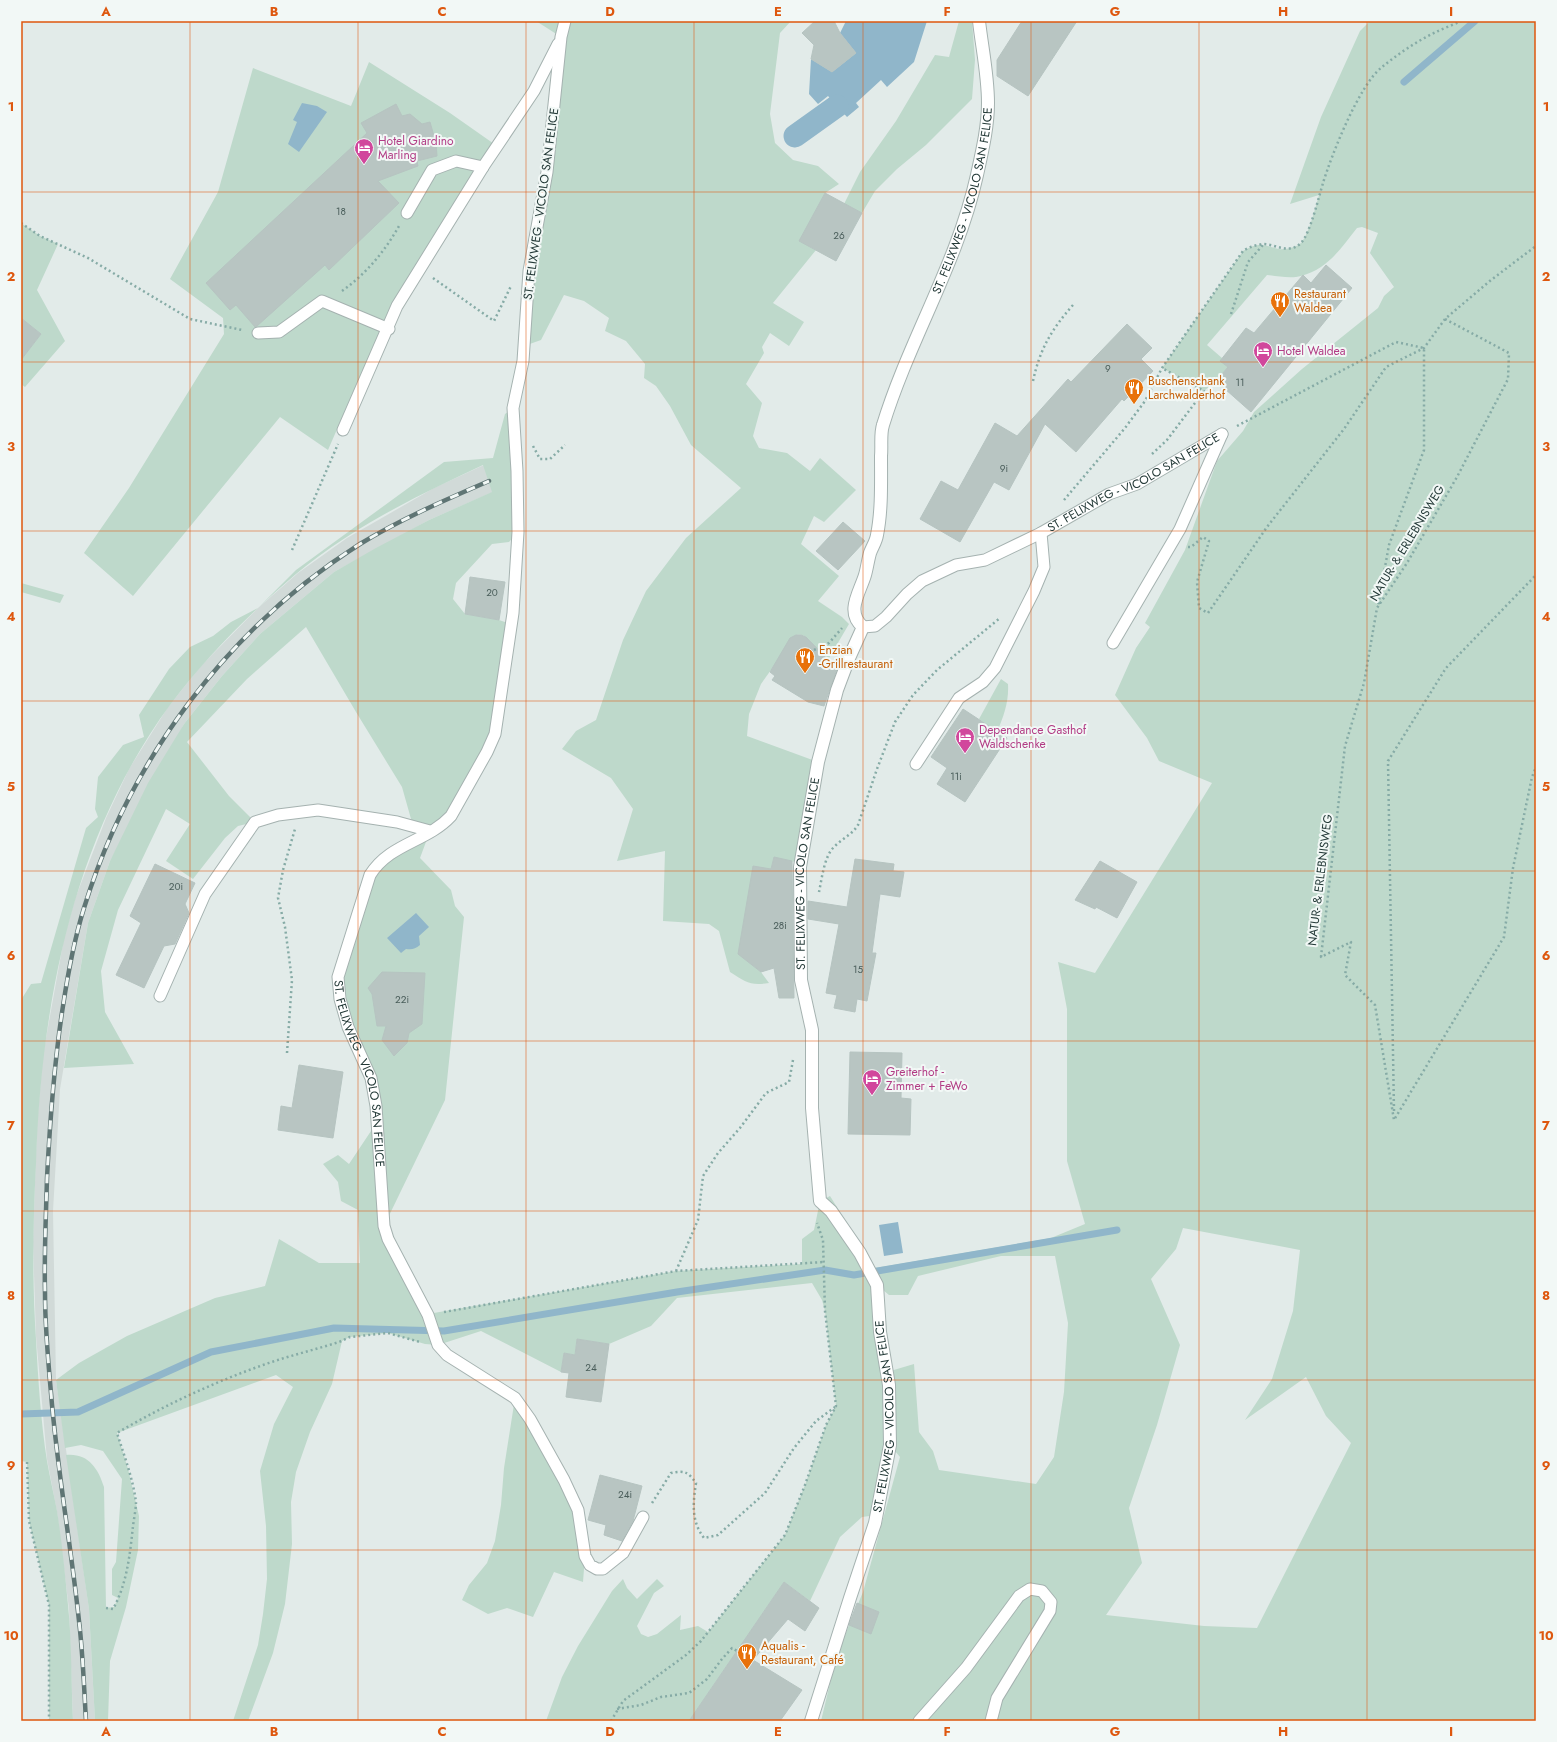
<svg xmlns="http://www.w3.org/2000/svg" width="1557" height="1742" viewBox="0 0 1557 1742" font-family="Jost,sans-serif">
<style>
.built{fill:#d1dad8}
.green{fill:#bed9cb;fill-rule:evenodd}
.water{fill:#90b6ca}
.lines{fill:none;stroke-linecap:round;stroke-linejoin:round}
.stream{stroke:#90b6ca;stroke-width:7}
.canal{stroke:#90b6ca;stroke-width:23}
.building{fill:#b8c5c2;stroke:#b6c4c1}
.lane-casing{stroke:#a5b2b0;stroke-width:13}
.street-casing{stroke:#a5b2b0;stroke-width:14}
.path{stroke:#86aba6;stroke-width:2.5;stroke-dasharray:2 3;stroke-linecap:butt}
.lane{stroke:#fff;stroke-width:11}
.street{stroke:#fff;stroke-width:12}
.rail-casing{stroke:#5f7574;stroke-width:4.5}
.rail{stroke:#f2f8f6;stroke-width:3;stroke-dasharray:9;stroke-linecap:butt}
.grid{fill:none;stroke:#de570e;stroke-width:1;stroke-opacity:0.55}
.labels{text-anchor:middle;stroke-width:4;stroke-linejoin:round;paint-order:stroke}
.number-label{font-size:10px;fill:#495d5a}
.hotel-label{font-size:12px;fill:#b23c85;stroke:#f2f8f6;text-anchor:start}
.street-label{font-size:12px;fill:#243a38;stroke:#f2f8f6}
.food-label{font-size:12px;fill:#c56008;stroke:#f2f8f6;text-anchor:start}
.neatline{fill:none;stroke:#de570e;stroke-width:1.5}
.grid-label{font-size:13px;text-anchor:middle;font-weight:bold;fill:#de570e}
</style>
<rect width="100%" height="100%" fill="#e2ebe9"/>
<path class="built" d="M 484,465 L 493,492 L 429,520 L 334,572 L 260,634 L 222,676 L 184,724 L 110,861 L 88,923 L 60,1089 L 53,1211 L 56,1380 L 89,1609 L 95,1721 L 73,1721 L 69,1609 L 57,1512 L 47,1459 L 36,1336 L 33,1242 L 37,1124 L 43,1055 L 64,938 L 75,899 L 106,818 L 129,769 L 168,707 L 201,666 L 258,608 L 298,573 L 347,538 L 434,488 Z"/>
<path class="green" d="M 536,21 L 791,21 L 780,33 L 770,114 L 775,143 L 793,160 L 818,166 L 839,184 L 825,193 L 800,241 L 816,250 L 773,303 L 804,322 L 789,346 L 770,333 L 762,347 L 764,353 L 746,384 L 762,403 L 753,436 L 759,448 L 787,453 L 810,471 L 820,458 L 856,490 L 824,522 L 814,516 L 801,544 L 839,576 L 818,601 L 842,617 L 849,624 L 829,658 L 811,648 L 811,642 C 806,636 803,634 796,635 L 761,684 L 749,714 L 747,736 L 818,762 L 801,863 L 774,858 L 771,869 L 739,954 L 761,972 L 769,983 C 750,986 746,982 730,972 L 719,931 L 709,924 L 663,921 L 665,851 L 617,861 L 633,809 L 611,778 L 562,749 L 576,731 L 596,720 L 623,640 L 646,591 L 686,538 L 741,488 L 691,445 L 670,406 L 656,386 L 644,378 L 645,364 L 626,341 L 605,331 L 609,318 L 584,301 L 564,295 L 541,340 L 524,346 L 561,37 Z
M 959,21 L 972,21 L 975,60 L 972,99 L 926,145 L 897,169 L 875,191 L 862,213 L 844,204 L 860,172 L 896,121 L 935,55 L 949,57 Z
M 1370,21 L 1536,21 L 1536,1721 L 821,1721 L 837,1654 L 863,1592 L 900,1457 L 890,1445 L 877,1515 L 862,1517 L 840,1537 L 810,1601 L 784,1582 L 689,1721 L 630,1719 L 629,1721 L 546,1721 L 562,1677 L 578,1646 L 612,1591 L 623,1579 L 627,1588 L 637,1599 L 657,1579 L 664,1586 L 654,1593 L 637,1626 L 641,1634 L 648,1637 L 657,1634 L 681,1615 L 680,1630 L 698,1626 L 708,1632 L 785,1535 L 805,1485 L 826,1425 L 836,1406 L 825,1311 L 822,1300 L 812,1283 L 677,1298 L 651,1326 L 609,1344 L 577,1339 L 575,1355 L 564,1353 L 561,1372 L 481,1331 L 438,1345 L 425,1344 L 388,1333 L 350,1337 L 342,1341 L 332,1384 L 310,1432 L 296,1472 L 291,1502 L 292,1544 L 285,1604 L 273,1653 L 248,1721 L 233,1721 L 258,1645 L 263,1614 L 267,1579 L 266,1526 L 260,1471 L 274,1424 L 293,1387 L 276,1375 L 117,1433 L 128,1469 L 139,1516 L 138,1550 L 126,1607 L 110,1661 L 108,1721 L 95,1721 L 89,1609 L 66,1455 C 88,1453 98,1468 104,1487 L 106,1608 L 114,1607 L 118,1598 L 112,1595 L 112,1569 L 116,1562 L 122,1479 L 103,1451 L 81,1445 L 65,1448 L 56,1380 L 79,1363 L 127,1336 L 215,1298 L 265,1286 L 279,1239 L 319,1263 L 360,1263 L 358,1210 L 341,1201 L 338,1182 L 323,1164 L 338,1155 L 349,1164 L 377,1122 L 361,1056 L 338,977 L 370,875 L 430,831 L 413,826 L 402,787 L 356,712 L 306,627 L 247,679 L 187,742 L 229,796 L 255,822 L 238,826 L 225,838 L 193,879 L 166,861 L 190,824 L 166,809 L 118,910 L 101,971 L 105,1012 L 134,1064 L 64,1068 L 88,923 L 110,861 L 148,783 L 184,724 L 222,676 L 260,634 L 334,572 L 376,548 L 429,520 L 492,492 L 483,465 C 418,495 351,528 296,574 C 250,613 206,657 170,705 C 73,837 41,1004 36,1164 C 33,1222 32,1281 36,1339 C 38,1378 41,1423 47,1461 C 50,1478 54,1495 57,1511 C 62,1542 65,1574 68,1605 C 72,1643 71,1683 73,1721 L 49,1721 L 49,1605 L 29,1521 L 27,1462 L 21,1461 L 21,1000 L 31,984 L 41,983 L 86,828 L 98,817 L 95,809 L 98,777 L 123,745 L 144,737 L 139,715 L 169,669 L 190,647 L 213,636 L 231,622 L 258,608 L 296,570 L 444,462 L 493,458 L 505,414 L 513,408 L 518,532 L 509,542 L 492,544 L 456,583 L 453,599 L 465,614 L 499,620 L 511,624 L 498,717 L 457,808 L 430,831 L 420,858 L 451,890 L 455,906 L 464,917 L 445,1100 L 384,1226 L 428,1314 L 676,1271 L 802,1264 L 802,1239 L 814,1230 L 820,1201 L 830,1196 L 875,1268 L 1051,1238 L 1085,1224 L 1067,1161 L 1067,1009 L 1058,962 L 1095,973 L 1212,783 L 1159,761 L 1147,738 L 1115,695 L 1136,648 L 1150,627 L 1145,623 L 1185,550 L 1217,461 L 1243,431 L 1254,412 L 1302,369 L 1378,308 L 1384,296 L 1394,287 L 1370,253 L 1378,233 L 1362,227 L 1357,228 C 1341,248 1328,269 1301,276 C 1291,279 1277,276 1267,275 L 1207,345 L 1222,358 L 1221,361 L 1228,367 L 1216,381 L 1204,391 L 1162,368 L 1243,251 C 1259,242 1263,245 1279,249 C 1285,250 1298,247 1302,242 C 1310,230 1315,209 1319,195 L 1290,204 L 1321,117 L 1360,31 ZM 1183,1228 L 1300,1250 L 1293,1311 L 1272,1379 L 1245,1420 L 1306,1377 L 1326,1416 L 1351,1443 L 1257,1628 L 1204,1626 L 1106,1615 L 1142,1563 L 1129,1508 L 1157,1425 L 1180,1345 L 1151,1279 L 1176,1249 ZM 1001,1256 L 1055,1256 L 1068,1323 L 1064,1392 L 1054,1457 L 1036,1484 L 939,1470 L 933,1451 L 919,1432 L 914,1364 L 887,1372 L 877,1285 L 889,1295 L 908,1295 L 918,1276 Z
M 369,62 L 450,113 L 497,146 L 382,326 L 328,450 L 280,417 L 133,596 L 84,553 L 129,488 L 224,334 L 223,318 L 170,279 L 218,192 L 253,68 L 351,106 Z
M 21,223 L 40,236 L 58,244 L 37,290 L 65,341 L 25,387 L 21,384 L 21,360 L 41,334 L 21,318 Z
M 21,583 L 64,595 L 60,603 L 21,592 Z
M 1001,679 L 1008,684 C 1009,701 1004,716 997,732 L 979,719 Z
M 515,1398 L 578,1510 L 585,1556 L 583,1582 L 554,1572 L 533,1617 L 507,1608 L 488,1614 L 462,1600 L 469,1585 L 487,1563 L 495,1541 L 501,1505 L 504,1468 Z"/>
<path class="water" d="M 846,21 L 927,21 L 914,62 L 887,87 L 881,80 L 856,103 L 859,107 L 847,117 L 828,96 L 818,104 L 809,94 L 811,59 L 832,72 L 856,53 L 840,33 Z
M 302,103 L 317,106 L 327,112 L 299,152 L 288,144 L 297,122 L 293,120 Z
M 416,913 L 429,927 L 419,936 L 420,945 C 415,949 412,950 406,949 L 401,953 L 387,938 Z
M 898,1222 L 903,1253 L 884,1256 L 879,1225 Z"/>
<g class="lines">
<path class="stream" d="M 1404,82 L 1475,21
M 21,1414 L 78,1412 L 211,1352 L 334,1328 L 444,1331 L 677,1292 L 825,1270 L 854,1275 L 1117,1230"/>
<path class="canal" d="M 795,136 L 837,106"/>
</g>
<path class="building" d="M 815,21 L 834,21 L 840,33 L 856,53 L 832,72 L 811,59 L 814,45 L 802,33 Z
M 1022,21 L 1077,21 L 1028,96 L 997,76 L 997,60 Z
M 396,104 L 402,116 L 410,114 L 422,124 L 430,122 L 436,143 L 437,156 L 417,161 L 418,166 L 378,181 L 399,203 L 329,270 L 325,265 L 257,326 L 255,327 L 236,305 L 230,310 L 206,283 L 367,133 L 361,123 Z
M 825,193 L 862,213 L 836,261 L 799,241 Z
M 1326,265 L 1352,288 L 1251,412 L 1216,381 L 1228,367 L 1220,361 L 1246,328 L 1254,333 L 1303,275 L 1311,283 Z
M 21,318 L 41,334 L 21,360 Z
M 1127,324 L 1152,348 L 1141,359 L 1153,371 L 1124,401 L 1122,399 L 1076,452 L 1045,424 L 1009,490 L 994,482 L 960,542 L 920,519 L 941,481 L 958,490 L 995,423 L 1017,436 L 1068,379 L 1071,382 Z
M 843,522 L 865,541 L 838,570 L 816,551 Z
M 470,577 L 505,582 L 499,620 L 465,614 Z
M 796,635 L 801,635 L 806,637 L 837,669 L 824,706 L 808,702 L 772,680 L 775,676 L 770,672 L 790,638 Z
M 963,709 L 1007,738 L 965,802 L 937,784 L 947,768 L 931,757 Z
M 774,857 L 792,861 L 794,998 L 779,998 L 774,968 L 761,972 L 738,954 L 753,866 L 771,869 Z
M 855,859 L 894,864 L 893,871 L 904,872 L 900,897 L 880,894 L 872,953 L 876,953 L 867,1001 L 857,999 L 855,1012 L 834,1008 L 837,995 L 826,993 L 839,924 L 808,919 L 808,901 L 847,907 Z
M 1100,861 L 1137,882 L 1117,918 L 1096,907 L 1095,909 L 1075,900 Z
M 155,864 L 195,883 L 185,904 L 189,913 L 175,944 L 164,946 L 144,988 L 116,975 L 141,923 L 130,916 Z
M 382,972 L 425,973 L 422,1024 L 409,1033 L 407,1043 L 394,1056 L 382,1040 L 386,1026 L 377,1026 L 372,994 L 368,988 Z
M 850,1052 L 902,1053 L 901,1098 L 911,1099 L 910,1135 L 848,1134 Z
M 299,1065 L 343,1072 L 333,1138 L 278,1130 L 281,1106 L 292,1108 Z
M 577,1339 L 609,1344 L 601,1402 L 566,1397 L 569,1373 L 561,1372 L 564,1353 L 575,1355 Z
M 600,1475 L 642,1486 L 633,1521 L 622,1541 L 604,1535 L 606,1525 L 588,1520 Z
M 784,1582 L 819,1608 L 805,1631 L 788,1619 L 753,1660 L 802,1690 L 780,1721 L 689,1721 Z
M 857,1603 L 879,1612 L 871,1634 L 849,1625 Z"/>
<g class="lines">
<defs>
<g id="lane">
<path id="s1" d="M 565,21 L 561,37 L 547,172 L 529,271 L 523,361 L 513,408 L 517,471 L 518,532 L 513,613 L 495,734 L 487,752 L 451,816 C 427,842 390,843 370,875 L 338,977 L 340,999 L 348,1027 L 371,1078 L 376,1106 L 384,1226 L 388,1239 L 428,1315 L 438,1345 L 447,1355 L 515,1398 L 530,1419 L 564,1480 L 578,1510 L 585,1556 L 590,1565 L 597,1569 L 603,1569 L 623,1553 L 643,1517"/>
<path d="M 407,213 L 432,170 L 456,161 L 483,167"/>
<path d="M 258,333 L 279,332 L 322,301 L 389,329"/>
<path d="M 343,430 L 397,306 L 483,167 L 534,91 L 558,44"/>
<path id="s2" d="M 863,627 L 875,626 L 886,617 L 907,594 L 922,581 L 956,565 L 985,560 L 1041,533 L 1109,494 L 1137,484 L 1222,434"/>
<path d="M 1113,643 L 1180,529 L 1222,434"/>
<path d="M 916,764 L 959,698 L 983,682 L 995,668 L 1034,591 L 1044,567 L 1041,533"/>
<path d="M 160,996 L 205,894 L 255,822 L 278,815 L 318,810 L 397,822 L 430,831"/>
<path d="M 919,1721 L 966,1668 L 1019,1596 L 1030,1589 L 1042,1591 L 1051,1602 L 1050,1611 L 997,1698 L 991,1721"/>
</g>
<g id="street">
<path id="s3" d="M 811,1721 L 850,1598 L 875,1523 L 890,1445 L 889,1385 L 880,1332 L 877,1285 L 860,1253 L 831,1211 L 820,1201 L 812,1108 L 812,1030 L 801,980 L 800,867 L 818,762 L 837,690 L 849,658 L 863,627 C 845,612 860,592 865,575 C 867,568 868,560 870,553 C 872,547 876,542 877,535 C 882,510 881,482 881,456 C 882,446 880,434 883,425 C 909,340 958,262 977,175 C 982,152 988,127 988,103 C 988,75 982,48 979,21"/>
</g>
</defs>
<use href="#lane" class="lane-casing"/>
<use href="#street" class="street-casing"/>
<path class="path" d="M 21,223 L 40,236 L 88,258 L 190,319 L 242,330
M 433,278 L 494,321 L 511,286
M 342,291 C 366,274 385,251 399,226
M 1231,314 L 1248,262 L 1263,245
M 1445,319 L 1509,353 L 1508,379 L 1457,477 L 1407,563 L 1377,608 L 1364,683 L 1345,746 L 1321,957 L 1351,942 L 1345,975 L 1375,1005 L 1394,1120 L 1504,937 L 1513,868 L 1532,777 L 1536,767
M 1033,381 C 1040,349 1051,330 1073,305
M 1237,426 L 1396,342 L 1424,348 L 1424,450 L 1389,545 L 1378,606
M 533,446 L 540,459 L 550,459 L 565,445
M 1152,454 L 1167,440 L 1204,391 L 1162,368
M 1064,500 L 1125,428 L 1145,401 L 1162,368 L 1243,251 C 1249,247 1256,245 1263,244 C 1276,244 1288,255 1301,243 C 1310,234 1319,196 1323,183 C 1332,154 1359,85 1382,67 C 1398,54 1417,41 1436,32 C 1444,28 1453,25 1461,21
M 1188,547 L 1191,547 L 1203,537 L 1209,541 L 1197,582 L 1199,608 L 1208,613 L 1267,527 L 1344,429 L 1386,367 L 1424,348 L 1445,319 L 1491,280 L 1536,246
M 292,550 L 338,444
M 814,650 L 829,643 L 842,628
M 819,892 C 822,878 824,858 833,848 C 841,839 852,835 858,825 L 877,769 L 895,722 L 913,695 L 937,670 L 1000,618
M 287,1053 L 292,980 L 285,927 L 278,898 L 283,870 L 295,829
M 1394,1111 L 1388,761 L 1446,668 L 1536,575
M 676,1271 L 698,1220 L 703,1176 L 718,1153 L 740,1128 L 766,1093 L 789,1082 L 793,1060
M 444,1312 L 676,1271 L 824,1262
M 27,1462 L 29,1521 L 49,1605 L 49,1721
M 652,1503 L 671,1473 C 685,1470 688,1472 696,1483 C 693,1503 691,1521 704,1538 L 718,1535 L 765,1493 L 794,1448 L 816,1421 L 835,1407
M 106,1608 L 113,1609 C 127,1584 130,1554 133,1526 C 134,1518 136,1509 136,1502 C 133,1479 124,1455 117,1433 C 163,1406 212,1383 263,1365 C 288,1356 314,1350 339,1342 L 350,1337 L 388,1333 L 420,1342
M 617,1709 L 641,1705 L 661,1697 L 689,1693 L 707,1679 L 722,1659 L 732,1648 L 737,1651
M 611,1721 L 623,1701 L 686,1655 L 701,1641 L 785,1535 L 805,1485 L 826,1425 L 836,1406 L 825,1311 L 823,1240 L 817,1223"/>
<use href="#lane" class="lane"/>
<use href="#street" class="street"/>
<defs>
<path id="rail" d="M 86,1721 C 84,1688 83,1654 79,1621 C 71,1545 57,1469 51,1393 C 48,1360 45,1326 45,1293 C 44,1254 46,1216 47,1178 C 50,1120 54,1063 63,1006 C 68,973 74,940 84,908 C 130,759 228,628 360,544 C 401,519 445,500 489,481"/>
</defs>
<use href="#rail" class="rail-casing"/>
<use href="#rail" class="rail"/>
</g>
<path class="grid" d="M 190,21 L 190,1721M 358,21 L 358,1721M 526,21 L 526,1721M 694,21 L 694,1721M 863,21 L 863,1721M 1031,21 L 1031,1721M 1199,21 L 1199,1721M 1367,21 L 1367,1721M 21,192 L 1536,192M 21,362 L 1536,362M 21,531 L 1536,531M 21,701 L 1536,701M 21,871 L 1536,871M 21,1041 L 1536,1041M 21,1211 L 1536,1211M 21,1380 L 1536,1380M 21,1550 L 1536,1550"/>
<defs>
<symbol id="hotel-pin" viewBox="-11 -11 22 30"><path d="M0 17L-7.5 6A9.5 9.5 0 1 1 7.5 6Z" fill="#d1479c" stroke="#f2f8f6"/><path d="M-6-4.5h1.5V1H6V5H4.5V3h-9V5H-6ZM-4 0a1.8 1.8 0 1 1 3.6 0ZM.5 0V-2.5h3Q6-2.5 6 0Z" fill="#fff"/></symbol>
<symbol id="restaurant-pin" viewBox="-11 -11 22 30"><path d="M0 17L-7.5 6A9.5 9.5 0 1 1 7.5 6Z" fill="#e8710a" stroke="#f2f8f6"/><path d="M-5-6h1v4h1v-4h1v4h1v-4h1v5L-1.5 .5V6h-2V.5L-5-1ZM5-6V6H3V1.5H1.5Q1.5-4 5-6Z" fill="#fff"/></symbol>
</defs>
<g fill-rule="evenodd">
<use href="#hotel-pin" x="353" y="137" width="22" height="30"/>
<use href="#restaurant-pin" x="1269" y="290" width="22" height="30"/>
<use href="#hotel-pin" x="1252" y="340" width="22" height="30"/>
<use href="#restaurant-pin" x="1123" y="377" width="22" height="30"/>
<use href="#restaurant-pin" x="794" y="646" width="22" height="30"/>
<use href="#hotel-pin" x="954" y="726" width="22" height="30"/>
<use href="#hotel-pin" x="861" y="1068" width="22" height="30"/>
<use href="#restaurant-pin" x="736" y="1642" width="22" height="30"/>
</g>
<g class="labels">
<g class="number-label">
<text x="341" y="215">18</text>
<text x="839" y="239">26</text>
<text x="1108" y="372">9</text>
<text x="1240" y="386">11</text>
<text x="1004" y="472">9i</text>
<text x="492" y="596">20</text>
<text x="956" y="780">11i</text>
<text x="176" y="890">20i</text>
<text x="780" y="929">28i</text>
<text x="858" y="973">15</text>
<text x="402" y="1003">22i</text>
<text x="591" y="1371">24</text>
<text x="625" y="1498">24i</text>
</g>
<g class="hotel-label">
<text x="378" y="145">Hotel Giardino<tspan x="378" dy="14">Marling</tspan></text>
<text x="1277" y="355">Hotel Waldea</text>
<text x="979" y="734">Dependance Gasthof<tspan x="979" dy="14">Waldschenke</tspan></text>
<text x="886" y="1076">Greiterhof -<tspan x="886" dy="14">Zimmer + FeWo</tspan></text>
</g>
<g class="street-label">
<text dy="4" stroke="none"><textPath href="#s3" startOffset="1583">ST. FELIXWEG - VICOLO SAN FELICE</textPath></text>
<text transform="translate(541 204) rotate(-82)" y="4">ST. FELIXWEG - VICOLO SAN FELICE</text>
<text dy="4" stroke="none"><textPath href="#s2" startOffset="312">ST. FELIXWEG - VICOLO SAN FELICE</textPath></text>
<text transform="translate(1407 543) rotate(-59)" y="4">NATUR- &amp; ERLEBNISWEG</text>
<text dy="4" stroke="none"><textPath href="#s3" startOffset="880">ST. FELIXWEG - VICOLO SAN FELICE</textPath></text>
<text transform="translate(1320 880) rotate(-83)" y="4">NATUR- &amp; ERLEBNISWEG</text>
<text dy="4" stroke="none"><textPath href="#s1" startOffset="1120">ST. FELIXWEG - VICOLO SAN FELICE</textPath></text>
<text dy="4" stroke="none"><textPath href="#s3" startOffset="316">ST. FELIXWEG - VICOLO SAN FELICE</textPath></text>
</g>
<g class="food-label">
<text x="1294" y="298">Restaurant<tspan x="1294" dy="14">Waldea</tspan></text>
<text x="1148" y="385">Buschenschank<tspan x="1148" dy="14">Larchwalderhof</tspan></text>
<text x="819" y="654">Enzian<tspan x="819" dy="14">-Grillrestaurant</tspan></text>
<text x="761" y="1650">Aqualis -<tspan x="761" dy="14">Restaurant, Café</tspan></text>
</g>
</g>
<rect width="1557" height="1742" fill="none" stroke="#f2f8f6" stroke-width="44"/>
<rect x="22" y="22" width="1513" height="1698" class="neatline"/>
<g class="grid-label">
<text x="106" y="16">A</text>
<text x="274" y="16">B</text>
<text x="442" y="16">C</text>
<text x="610" y="16">D</text>
<text x="778" y="16">E</text>
<text x="947" y="16">F</text>
<text x="1115" y="16">G</text>
<text x="1283" y="16">H</text>
<text x="1451" y="16">I</text>
<text x="11" y="111">1</text>
<text x="1546" y="111">1</text>
<text x="11" y="281">2</text>
<text x="1546" y="281">2</text>
<text x="11" y="451">3</text>
<text x="1546" y="451">3</text>
<text x="11" y="621">4</text>
<text x="1546" y="621">4</text>
<text x="11" y="791">5</text>
<text x="1546" y="791">5</text>
<text x="11" y="960">6</text>
<text x="1546" y="960">6</text>
<text x="11" y="1130">7</text>
<text x="1546" y="1130">7</text>
<text x="11" y="1300">8</text>
<text x="1546" y="1300">8</text>
<text x="11" y="1470">9</text>
<text x="1546" y="1470">9</text>
<text x="11" y="1640">10</text>
<text x="1546" y="1640">10</text>
<text x="106" y="1736">A</text>
<text x="274" y="1736">B</text>
<text x="442" y="1736">C</text>
<text x="610" y="1736">D</text>
<text x="778" y="1736">E</text>
<text x="947" y="1736">F</text>
<text x="1115" y="1736">G</text>
<text x="1283" y="1736">H</text>
<text x="1451" y="1736">I</text>
</g>
</svg>
